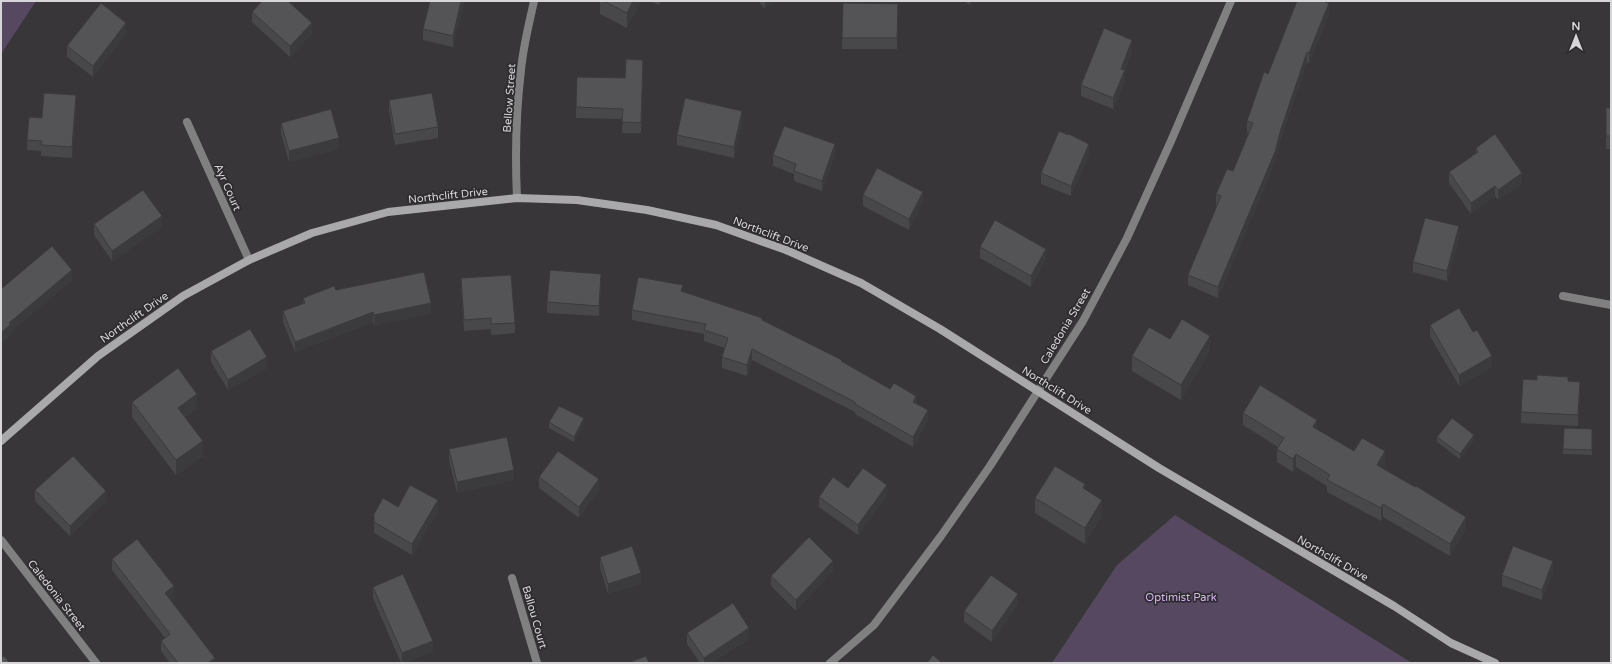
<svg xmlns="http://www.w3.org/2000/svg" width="1612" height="664" viewBox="0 0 1612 664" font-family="'Varela Round',sans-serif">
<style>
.green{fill:#554860}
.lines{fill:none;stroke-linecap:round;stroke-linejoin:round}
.street{stroke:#808081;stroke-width:8}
.secondary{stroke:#a9a8ab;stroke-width:8}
.wall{fill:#48474a}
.shaded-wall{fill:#3b3a3c}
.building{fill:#545356;stroke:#3b3a3c}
.labels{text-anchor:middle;stroke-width:3.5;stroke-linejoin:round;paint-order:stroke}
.street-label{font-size:11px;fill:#d6d5d7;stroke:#2e2c2f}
.park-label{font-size:11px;fill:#d5b5f1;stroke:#2e2c2f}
</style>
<rect width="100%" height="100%" fill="#383639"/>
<path class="green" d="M 1,1 L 36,1 L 1,54 Z
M 1175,515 L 1412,663 L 1052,663 L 1117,565 Z"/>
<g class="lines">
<path class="street" d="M 187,122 L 249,260
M 517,198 C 515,156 516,112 521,70 C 523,47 529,24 534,1
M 1563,296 L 1611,305
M 1,540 L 96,663
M 512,578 L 537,663
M 830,663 L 874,625 L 941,536 L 990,466 L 1083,321 L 1127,238 L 1171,141 L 1231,1"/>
<path class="secondary" d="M 1,441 L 98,356 L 183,296 L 249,260 L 312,233 L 388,212 L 517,198 L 577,200 L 647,210 L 716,225 L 786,250 L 861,283 L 940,329 L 1159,468 L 1394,606 L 1451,643 L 1495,663"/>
</g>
<path class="wall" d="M 464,1 L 453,47 L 423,40 L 423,29 Z
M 600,1 L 641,1 L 627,28 L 600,14 Z
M 650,1 L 661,1 L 659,5 Z
M 758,1 L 775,1 L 765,9 Z
M 964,1 L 973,1 L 970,5 Z
M 843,3 L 898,4 L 897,49 L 842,49 Z
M 1329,4 L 1329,14 L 1309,63 L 1307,62 L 1281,139 L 1275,162 L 1218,298 L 1188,285 L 1188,275 L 1217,205 L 1216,205 L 1216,194 L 1233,171 L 1249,133 L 1247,132 L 1247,121 L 1268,74 Z
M 252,12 L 312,34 L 290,57 L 252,22 Z
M 126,34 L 93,77 L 67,57 L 67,46 Z
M 1132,51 L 1125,70 L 1125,81 L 1113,109 L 1081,96 L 1081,85 Z
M 643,70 L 641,133 L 622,133 L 623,119 L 576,118 L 576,107 L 625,78 Z
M 389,100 L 438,127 L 438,138 L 395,145 L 389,110 Z
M 76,106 L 72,158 L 41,156 L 41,151 L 27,150 L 27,140 L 42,118 Z
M 1606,108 L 1611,108 L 1611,149 L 1606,149 Z
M 742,122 L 734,158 L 677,145 L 677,135 Z
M 281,123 L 339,149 L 289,162 L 281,133 Z
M 1476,148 L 1522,184 L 1498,200 L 1495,196 L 1471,214 L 1449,183 L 1449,172 L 1476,153 Z
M 773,155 L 835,155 L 822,191 L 794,181 L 794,174 L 773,166 Z
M 1089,155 L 1071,196 L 1041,184 L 1041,173 Z
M 863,195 L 923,202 L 909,230 L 863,206 Z
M 94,224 L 162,227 L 112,261 L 94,235 Z
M 1459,237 L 1447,281 L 1413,272 L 1413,262 Z
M 980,247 L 1046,259 L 1031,287 L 980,258 Z
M 461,278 L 515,323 L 515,333 L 491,335 L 491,329 L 464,331 L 461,289 Z
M 601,284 L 599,316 L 547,313 L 547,302 Z
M 336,290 L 431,313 L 374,326 L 373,322 L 295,352 L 283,322 L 283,311 L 303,304 L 303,298 Z
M 683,292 L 762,320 L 842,362 L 890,389 L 916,403 L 928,420 L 913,447 L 855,414 L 855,412 L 752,360 L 747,376 L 722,368 L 722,357 L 725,348 L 704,341 L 704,334 L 632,320 L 632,310 Z
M 1430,325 L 1492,367 L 1459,386 L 1430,336 Z
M 1170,339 L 1210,351 L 1181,400 L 1132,371 L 1132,356 Z
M 211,351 L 267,368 L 228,390 L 211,362 Z
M 1580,392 L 1578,426 L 1521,423 L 1521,412 Z
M 132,402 L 197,409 L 185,417 L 203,456 L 176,475 L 132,417 Z
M 1243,413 L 1317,430 L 1354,451 L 1385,464 L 1382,468 L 1466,529 L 1450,556 L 1383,517 L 1381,521 L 1327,492 L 1327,486 L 1296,467 L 1293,472 L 1277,462 L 1277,449 L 1278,447 L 1243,425 Z
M 549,422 L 584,423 L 574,442 L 549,428 Z
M 1592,429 L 1592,455 L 1563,454 L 1563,449 Z
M 1437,437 L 1474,440 L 1460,459 L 1437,442 Z
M 449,449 L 514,480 L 457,493 L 449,460 Z
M 539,477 L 599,490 L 579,518 L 539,488 Z
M 848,488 L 887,496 L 858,535 L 819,507 L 819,497 Z
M 1085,489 L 1102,515 L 1085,544 L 1035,513 L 1035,498 Z
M 35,490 L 106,501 L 70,536 L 35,501 Z
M 398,507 L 438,511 L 412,555 L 374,533 L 374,514 Z
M 600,557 L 641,584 L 608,594 L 600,567 Z
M 112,559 L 174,597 L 170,599 L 215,663 L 170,663 L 161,651 L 161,641 L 165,638 L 112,570 Z
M 833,571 L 796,611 L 771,586 L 771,576 Z
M 1553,572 L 1542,600 L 1502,586 L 1502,575 Z
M 373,587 L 433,652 L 403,663 L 401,663 L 373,598 Z
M 1018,604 L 992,642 L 964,622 L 964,611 Z
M 687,633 L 749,639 L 712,663 L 700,663 L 687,644 Z"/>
<path class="shaded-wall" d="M 461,1 L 464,1 L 453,47 L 453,36 Z
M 633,1 L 641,1 L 627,28 L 627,13 Z
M 765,1 L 775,1 L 765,9 Z
M 970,1 L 973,1 L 970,5 Z
M 1326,1 L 1330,1 L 1329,4 L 1329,14 L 1309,63 L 1309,53 Z
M 126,23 L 126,34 L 93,77 L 93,66 Z
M 312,23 L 312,34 L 290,57 L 290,46 Z
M 1132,40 L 1132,51 L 1121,79 L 1121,69 Z
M 1307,52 L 1307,62 L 1281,139 L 1275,162 L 1218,298 L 1218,287 L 1281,129 Z
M 1125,70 L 1125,81 L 1113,109 L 1113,98 Z
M 76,95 L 76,106 L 72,158 L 72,147 Z
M 742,111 L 742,122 L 734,158 L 734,147 Z
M 339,138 L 339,149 L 289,162 L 289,151 Z
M 835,144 L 835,155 L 822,191 L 822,181 Z
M 1089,144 L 1089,155 L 1071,196 L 1071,186 Z
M 1522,173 L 1522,184 L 1498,200 L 1498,190 Z
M 1495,186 L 1495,196 L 1471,214 L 1471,203 Z
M 923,192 L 923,202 L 909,230 L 909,219 Z
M 162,216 L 162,227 L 112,261 L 112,251 Z
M 1459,226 L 1459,237 L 1447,281 L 1447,271 Z
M 1046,249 L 1046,259 L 1031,287 L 1031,276 Z
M 72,270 L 72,281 L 11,332 L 11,335 L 1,344 L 1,333 L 9,323 Z
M 601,274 L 601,284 L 599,316 L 599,306 Z
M 431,303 L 431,313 L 374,326 L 374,315 Z
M 373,312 L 373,322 L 295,352 L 295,342 Z
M 1210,336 L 1210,351 L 1181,400 L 1181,385 Z
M 752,349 L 752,360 L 747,376 L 747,365 Z
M 1492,356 L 1492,367 L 1459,386 L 1459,375 Z
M 267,357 L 267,368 L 228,390 L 228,380 Z
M 1580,382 L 1580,392 L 1578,426 L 1578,415 Z
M 197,394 L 197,409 L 178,423 L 178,408 Z
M 916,396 L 916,407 L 913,402 Z
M 928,410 L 928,420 L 913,447 L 913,437 Z
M 584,418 L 584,423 L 574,442 L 574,437 Z
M 1317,420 L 1317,433 L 1313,427 Z
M 1474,435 L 1474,440 L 1460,459 L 1460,454 Z
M 203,441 L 203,456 L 176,475 L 176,460 Z
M 1385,451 L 1385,464 L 1377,478 L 1377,465 Z
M 1296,454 L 1296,467 L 1293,472 L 1293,459 Z
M 514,470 L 514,480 L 457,493 L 457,482 Z
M 599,479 L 599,490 L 579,518 L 579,507 Z
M 887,485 L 887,496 L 858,535 L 858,525 Z
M 106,491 L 106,501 L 70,536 L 70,526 Z
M 438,500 L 438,511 L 412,555 L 412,544 Z
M 1102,500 L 1102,515 L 1085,544 L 1085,528 Z
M 1383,504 L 1383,517 L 1381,521 L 1381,508 Z
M 1466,517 L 1466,529 L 1450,556 L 1450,544 Z
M 833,561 L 833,571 L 796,611 L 796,600 Z
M 1553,561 L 1553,572 L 1542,600 L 1542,590 Z
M 641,573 L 641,584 L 608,594 L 608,584 Z
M 174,586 L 174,597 L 165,603 L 165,593 Z
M 1018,594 L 1018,604 L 992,642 L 992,631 Z
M 749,628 L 749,639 L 712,663 L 704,663 L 704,658 Z
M 433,641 L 433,652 L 403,663 L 402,663 L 402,653 Z
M 215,658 L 215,663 L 208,663 Z"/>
<path class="building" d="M 262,1 L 288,1 L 312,23 L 290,46 L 252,12 Z
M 430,1 L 461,1 L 453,36 L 423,29 Z
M 604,1 L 633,1 L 627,13 Z
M 1297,1 L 1326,1 L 1325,2 L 1329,3 L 1309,53 L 1307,52 L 1281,129 L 1275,152 L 1218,287 L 1188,275 L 1221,196 L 1216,194 L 1227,169 L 1233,171 L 1253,123 L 1247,121 L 1264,72 L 1268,74 Z
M 101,3 L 126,23 L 93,66 L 67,46 Z
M 843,3 L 898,4 L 897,38 L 842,38 Z
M 1104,28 L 1132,40 L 1121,69 L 1125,70 L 1113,98 L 1081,85 Z
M 626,59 L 643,60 L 641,123 L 622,122 L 623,109 L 576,107 L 577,77 L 625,78 Z
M 44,93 L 76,95 L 72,147 L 41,145 L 42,141 L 27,140 L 29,117 L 42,118 Z
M 432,93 L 438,127 L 395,134 L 389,100 Z
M 685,98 L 742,111 L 734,147 L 677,135 Z
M 1606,108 L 1611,108 L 1611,136 L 1606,136 Z
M 331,109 L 339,138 L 289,151 L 281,123 Z
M 784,126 L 835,144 L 822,181 L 794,171 L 796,164 L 773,155 Z
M 1059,131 L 1068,135 L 1069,134 L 1089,144 L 1071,186 L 1041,173 Z
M 1495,134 L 1522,173 L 1498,190 L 1495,186 L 1471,203 L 1449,172 L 1478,152 L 1476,148 Z
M 877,168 L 923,192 L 909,219 L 863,195 Z
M 143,190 L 162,216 L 112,251 L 94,224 Z
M 1425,218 L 1459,226 L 1447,271 L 1413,262 Z
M 995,220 L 1046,249 L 1031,276 L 980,247 Z
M 52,246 L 72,270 L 9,323 L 11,324 L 1,333 L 1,289 Z
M 550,270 L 601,274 L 599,306 L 547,302 Z
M 424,272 L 431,303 L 374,315 L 373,312 L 295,342 L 283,311 L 305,303 L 303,298 L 334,286 L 336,290 Z
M 511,275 L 515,323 L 491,324 L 491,318 L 464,320 L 461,278 Z
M 638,277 L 683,285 L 681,291 L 762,318 L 762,320 L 842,360 L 841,361 L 890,389 L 894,383 L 916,396 L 913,402 L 928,410 L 913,437 L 855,404 L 855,402 L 752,349 L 747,365 L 722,357 L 728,338 L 704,330 L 706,324 L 632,310 Z
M 1459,308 L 1473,332 L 1477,330 L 1492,356 L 1459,375 L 1430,325 Z
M 1182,319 L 1210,336 L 1181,385 L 1132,356 L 1149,327 L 1170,339 Z
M 250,329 L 267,357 L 228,380 L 211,351 Z
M 178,368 L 197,394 L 178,408 L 203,441 L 176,460 L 132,402 Z
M 1537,375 L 1568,377 L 1568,381 L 1580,382 L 1578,415 L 1521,412 L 1523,379 L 1537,380 Z
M 1260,385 L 1317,420 L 1313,427 L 1354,451 L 1362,438 L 1385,451 L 1377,465 L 1415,487 L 1416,486 L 1466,517 L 1450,544 L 1383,504 L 1381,508 L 1327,480 L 1330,475 L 1296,454 L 1293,459 L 1277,449 L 1284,438 L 1243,413 Z
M 559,406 L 584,418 L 574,437 L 549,422 Z
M 1452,418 L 1474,435 L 1460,454 L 1437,437 Z
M 1564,428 L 1592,429 L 1592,450 L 1563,449 Z
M 507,437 L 514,470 L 457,482 L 449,449 Z
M 558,451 L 599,479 L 579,507 L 539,477 Z
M 73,456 L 106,491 L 70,526 L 35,490 Z
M 1055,466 L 1085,484 L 1083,488 L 1102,500 L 1085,528 L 1035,498 Z
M 863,468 L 887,485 L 858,525 L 819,497 L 833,477 L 848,488 Z
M 410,485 L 438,500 L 412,544 L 374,522 L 374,514 L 383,498 L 398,507 Z
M 809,537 L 833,561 L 796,600 L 771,576 Z
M 137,539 L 174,586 L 165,593 L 215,658 L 208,663 L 178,663 L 161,641 L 170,634 L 112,559 Z
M 632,546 L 641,573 L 608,584 L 600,557 Z
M 1513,546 L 1553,561 L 1542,590 L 1502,575 Z
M 403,574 L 433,641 L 402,653 L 373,587 Z
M 991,575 L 1018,594 L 992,631 L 964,611 Z
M 733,603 L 749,628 L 704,658 L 687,633 Z
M 933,655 L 942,663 L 927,663 Z
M 4,656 L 10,663 L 1,663 L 1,658 Z
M 646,656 L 649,663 L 628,663 Z"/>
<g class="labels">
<g class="street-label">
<text transform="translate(509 98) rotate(-86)" y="4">Bellow Street</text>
<text transform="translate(228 187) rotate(66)" y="4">Ayr Court</text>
<text transform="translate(448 195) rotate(-6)" y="4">Northclift Drive</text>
<text transform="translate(771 234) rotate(21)" y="4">Northclift Drive</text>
<text transform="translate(134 317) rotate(-35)" y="4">Northclift Drive</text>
<text transform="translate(1065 326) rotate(-59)" y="4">Caledonia Street</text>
<text transform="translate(1057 390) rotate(32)" y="4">Northclift Drive</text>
<text transform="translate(1333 558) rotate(30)" y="4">Northclift Drive</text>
<text transform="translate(57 595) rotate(52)" y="4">Caledonia Street</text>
<text transform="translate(535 617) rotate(74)" y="4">Ballou Court</text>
</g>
<g class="park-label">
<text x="1181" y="601">Optimist Park</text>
</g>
</g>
<rect width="1612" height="664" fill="none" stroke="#d6d5d7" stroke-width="4"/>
<g transform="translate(1576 36)" stroke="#2e2c2f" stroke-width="3" paint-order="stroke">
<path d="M0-3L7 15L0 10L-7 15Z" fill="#d6d5d7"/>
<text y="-6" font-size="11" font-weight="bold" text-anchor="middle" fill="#d6d5d7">N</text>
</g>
</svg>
